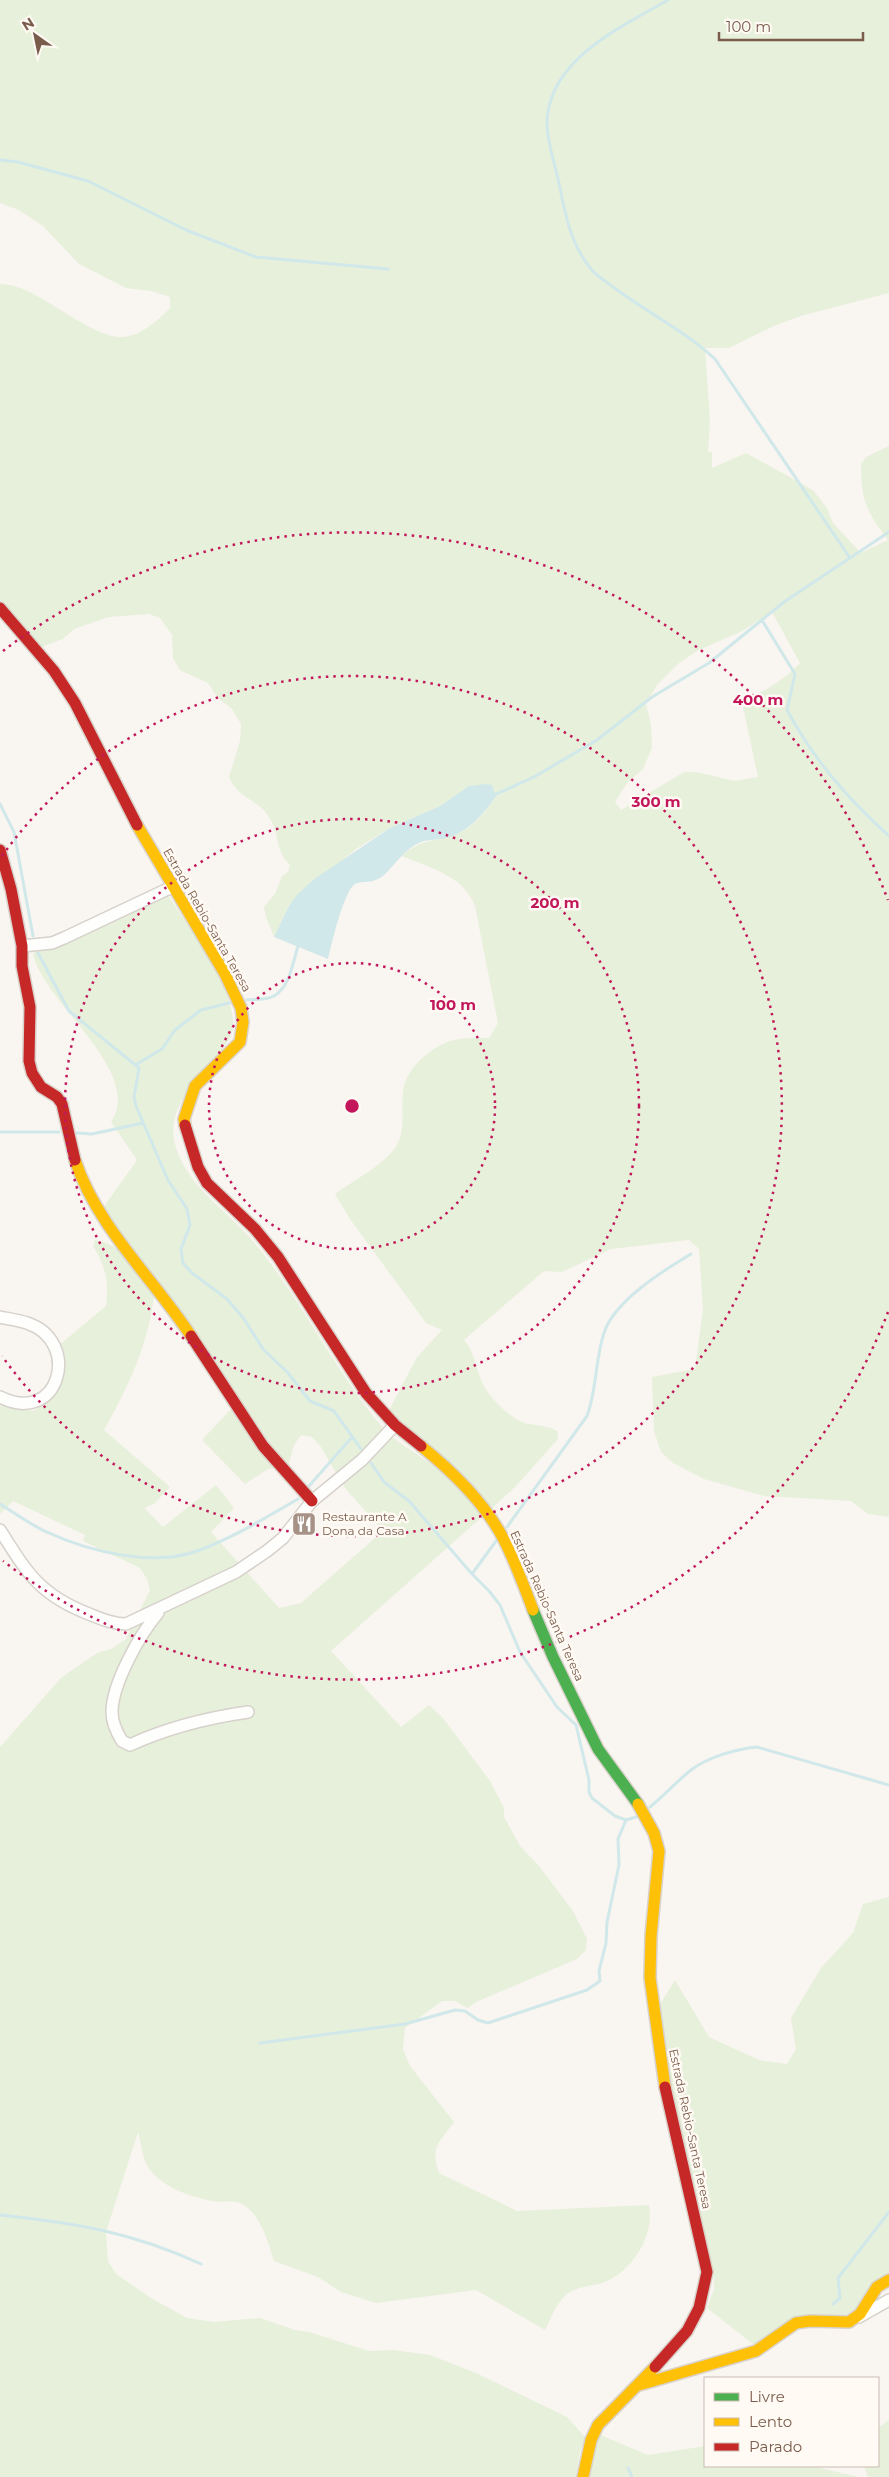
<svg xmlns="http://www.w3.org/2000/svg" width="889" height="2477" viewBox="0 0 889 2477" font-family="Montserrat,sans-serif">
<style>
.green{fill:#e7f0db;fill-rule:evenodd}
.water{fill:#d0e8ea}
.lines{fill:none;stroke-linecap:round;stroke-linejoin:round}
.stream{stroke:#d0e8ea;stroke-width:3}
.street-casing{stroke:#d7d1cb;stroke-width:14}
.fast-casing{stroke:#d9d2cb;stroke-width:14}
.slow-casing{stroke:#d9d2cb;stroke-width:14}
.jam-casing{stroke:#d9d2cb;stroke-width:14}
.street{stroke:#fefefd;stroke-width:11}
.fast{stroke:#4caf50;stroke-width:11}
.slow{stroke:#ffc107;stroke-width:11}
.jam{stroke:#c62828;stroke-width:11}
.ring{fill:none;stroke:#c2185b;stroke-width:2.5;stroke-dasharray:2.5 5}
.labels{text-anchor:middle;stroke-width:5;stroke-linejoin:round;paint-order:stroke}
.street-label{font-size:12px;fill:#7a5c4d;stroke:#fffaf3}
.poi-label{font-size:12px;fill:#7a5c4d;stroke:#fffaf3;text-anchor:start}
.centre{fill:#c2185b;stroke:#fffaf3;stroke-width:2.5}
.ring-label{font-size:15px;text-anchor:middle;font-weight:bold;fill:#c2185b;stroke:#fffaf3;stroke-width:5;stroke-linejoin:round;paint-order:stroke}
</style>
<rect width="100%" height="100%" fill="#f9f5f0"/>
<path class="green" d="M 0,0 L 889,0 L 889,293 L 804,315 L 776,325 L 729,348 L 705,348 L 710,420 L 708,452 L 712,452 L 712,468 L 746,453 L 813,490 L 827,508 L 833,523 L 861,553 L 888,540 C 866,511 861,500 861,464 L 866,457 L 889,446 L 889,1517 L 868,1514 L 851,1501 L 764,1496 L 704,1479 L 673,1463 L 661,1452 L 654,1431 L 652,1377 L 695,1369 L 703,1309 L 699,1249 L 689,1240 L 611,1249 L 562,1272 L 544,1271 L 464,1340 C 475,1352 476,1371 484,1386 C 491,1399 504,1411 516,1419 C 529,1427 543,1423 557,1431 L 558,1439 L 516,1486 L 490,1510 L 386,1416 L 417,1357 L 442,1330 L 426,1323 L 350,1219 L 335,1194 C 354,1180 390,1162 399,1141 C 405,1126 401,1108 403,1092 C 405,1069 430,1048 450,1041 C 462,1037 477,1038 489,1038 L 498,1023 L 475,906 C 463,875 430,868 402,856 C 418,840 436,841 456,834 C 473,828 487,811 496,796 L 492,785 L 469,786 L 440,806 L 390,828 L 356,849 L 329,871 L 313,880 L 289,906 L 274,937 C 270,925 266,921 264,907 L 275,894 L 282,876 L 288,872 L 290,865 C 275,852 280,833 269,817 C 257,798 238,799 229,777 L 240,741 L 241,724 L 232,709 L 217,697 L 208,683 L 180,670 L 173,658 L 172,635 L 160,618 L 149,614 L 109,617 L 74,629 L 63,639 L 30,651 L 0,618 L 0,284 C 17,284 32,293 46,301 C 63,311 103,339 122,337 C 141,336 157,321 170,308 L 170,297 L 151,291 L 126,288 L 79,264 L 43,226 L 19,210 L 0,203 ZM 772,612 L 800,663 C 783,681 764,691 742,702 L 758,777 L 734,781 L 697,772 L 684,772 L 621,810 L 615,802 L 627,783 L 643,769 L 652,748 L 651,725 L 646,704 L 657,685 L 679,663 L 697,651 L 742,631 Z
M 166,892 C 187,925 236,988 233,1027 C 232,1039 223,1048 216,1057 C 195,1082 166,1109 175,1144 C 186,1186 226,1209 252,1240 C 302,1299 334,1371 384,1429 C 396,1443 416,1452 431,1464 C 451,1478 467,1498 483,1516 L 331,1651 L 401,1727 L 429,1705 L 443,1718 L 490,1781 L 504,1808 L 504,1817 L 520,1846 L 539,1866 L 573,1911 L 587,1939 L 586,1950 L 577,1959 L 476,2002 L 468,2008 L 455,2001 L 442,2001 L 405,2028 L 403,2049 L 410,2066 L 454,2122 C 439,2143 430,2146 439,2173 L 517,2211 L 649,2205 C 655,2234 634,2269 607,2281 C 594,2287 579,2285 567,2294 C 555,2304 552,2317 545,2330 L 476,2290 L 376,2303 L 341,2292 L 318,2277 L 274,2261 C 268,2241 260,2212 240,2203 C 232,2200 221,2203 213,2201 C 191,2197 159,2187 147,2165 C 142,2155 141,2143 138,2132 L 106,2232 L 108,2261 L 116,2274 L 151,2298 L 187,2318 L 214,2322 L 260,2318 L 295,2330 L 309,2332 L 369,2351 L 393,2350 L 430,2355 L 476,2373 L 567,2417 L 586,2438 L 580,2452 L 576,2477 L 0,2477 L 0,1747 L 62,1677 L 97,1653 L 111,1649 L 126,1639 L 150,1590 L 147,1579 L 140,1568 L 83,1541 L 85,1535 L 13,1501 L 0,1514 L 0,1407 L 6,1399 L 33,1411 C 65,1389 57,1382 57,1347 L 106,1306 C 109,1282 106,1267 93,1246 L 95,1240 L 104,1242 L 117,1248 L 100,1212 L 137,1160 L 111,1122 C 145,1071 41,1001 33,953 L 80,936 ZM 154,1296 L 233,1407 L 202,1440 L 245,1484 L 268,1469 L 288,1467 L 294,1445 L 301,1435 L 312,1437 L 321,1447 L 345,1488 L 383,1531 L 301,1603 L 279,1608 L 211,1532 L 234,1508 L 216,1485 L 163,1527 L 144,1508 L 154,1504 L 170,1487 L 104,1430 C 128,1387 148,1346 154,1296 Z
M 889,1897 L 889,2286 L 884,2286 L 871,2308 L 800,2326 L 763,2352 L 707,2308 L 714,2290 L 714,2277 L 654,2014 L 675,1980 L 709,2037 L 759,2060 L 787,2064 L 796,2049 L 791,2018 L 821,1968 L 853,1933 L 863,1904 Z
M 889,2420 L 889,2477 L 868,2477 L 864,2466 L 878,2466 L 878,2428 Z
M 598,2434 L 648,2455 L 705,2446 L 705,2466 L 812,2466 L 859,2477 L 585,2477 Z"/>
<path class="water" d="M 486,784 L 492,785 L 496,796 C 485,813 468,832 447,838 C 439,840 429,839 421,842 C 405,848 396,864 384,875 C 372,885 363,880 355,884 C 344,890 331,946 328,959 L 274,937 L 289,906 L 297,895 L 313,880 L 390,828 L 440,806 L 469,786 Z"/>
<g class="lines">
<path class="stream" d="M 668,0 C 621,27 547,60 547,124 C 547,142 555,164 559,183 C 565,214 571,246 592,270 C 598,277 608,283 616,289 C 648,313 685,331 715,359 L 850,558
M 0,160 L 18,162 L 88,181 L 186,230 L 256,257 L 388,269
M 762,620 L 795,674 L 787,710 C 814,760 847,798 889,836
M 492,796 L 534,777 L 597,740 L 652,697 L 709,663 L 784,602 L 889,532
M 0,804 L 14,832 L 33,936
M 38,953 L 69,1011 L 139,1068 L 134,1097 L 136,1106 L 168,1180 L 187,1209 L 190,1225 L 181,1249 L 183,1263 L 192,1273 L 227,1299 L 244,1319 L 263,1349 L 288,1373 L 310,1401 L 334,1411 L 361,1449
M 247,1000 C 256,999 267,1000 274,996 C 291,986 293,960 299,943
M 137,1064 L 162,1049 L 175,1030 L 201,1010 L 229,1003
M 0,1132 L 59,1132
M 77,1133 L 92,1134 L 143,1123
M 371,1463 L 384,1482 L 409,1501 L 472,1574 L 489,1591 L 500,1605 L 520,1652 L 557,1707 L 576,1725 L 589,1780 L 589,1792 L 592,1798 L 615,1816 L 626,1820 L 636,1817
M 309,1486 L 352,1437
M 0,1504 C 16,1514 32,1526 49,1533 C 91,1552 153,1567 197,1551 C 233,1538 265,1518 298,1499
M 507,1527 L 587,1416 C 597,1389 595,1360 604,1333 C 614,1301 664,1270 691,1254
M 472,1574 L 496,1541
M 650,1807 C 665,1795 677,1781 691,1770 C 708,1757 736,1749 757,1747 L 889,1785
M 260,2043 L 405,2024 L 455,2010 L 465,2011 L 478,2020 L 488,2023 L 587,1990 L 600,1981 L 599,1971 L 606,1943 L 607,1922 L 619,1865 L 618,1839 L 626,1820
M 0,2215 C 75,2223 132,2232 201,2264
M 833,2304 L 840,2298 L 838,2278 L 889,2212
M 628,2468 L 632,2477"/>
<defs>
<path id="street" d="M 22,946 L 52,943 L 64,938 L 172,887
M 0,1317 C 9,1319 18,1320 27,1323 C 82,1341 60,1427 0,1397
M 0,1530 C 27,1573 40,1595 89,1614 C 102,1619 113,1624 126,1624 L 236,1572 L 267,1551 L 283,1538 L 312,1501 L 362,1460 L 395,1425
M 158,1613 C 140,1634 112,1684 112,1712 C 112,1722 117,1733 122,1741 L 130,1745 C 169,1727 206,1718 248,1712
M 859,2317 L 889,2300"/>
<path id="fast" d="M 533,1610 L 553,1657 L 598,1749 L 638,1804"/>
<path id="slow" d="M 137,825 L 225,974 L 241,1008 L 243,1022 L 240,1042 L 195,1086 L 184,1119 L 185,1125
M 75,1160 C 97,1227 153,1278 191,1336
M 421,1446 C 452,1471 484,1502 503,1538 C 515,1561 524,1586 533,1610
M 638,1804 L 654,1833 L 659,1851 L 651,1936 L 650,1978 L 665,2087
M 639,2385 L 756,2351 L 796,2323 L 810,2321 L 849,2322 L 860,2314 L 877,2287 L 889,2280
M 583,2477 L 591,2440 L 598,2425 L 655,2367"/>
<path id="jam" d="M 0,608 L 54,671 L 75,703 L 137,825
M 0,850 L 11,889 L 22,946 L 22,966 L 30,1007 L 29,1061 L 32,1073 L 41,1087 L 57,1097 L 62,1104 L 75,1160
M 185,1125 L 198,1167 L 207,1183 L 255,1229 L 278,1257 L 366,1393 L 395,1425 L 421,1446
M 191,1336 L 263,1446 L 312,1501
M 655,2367 L 687,2331 L 699,2308 L 707,2272 L 665,2087"/>
</defs>
<use href="#street" class="street-casing"/>
<use href="#fast" class="fast-casing"/>
<use href="#slow" class="slow-casing"/>
<use href="#jam" class="jam-casing"/>
<use href="#street" class="street"/>
<use href="#fast" class="fast"/>
<use href="#slow" class="slow"/>
<use href="#jam" class="jam"/>
</g>
<g class="ring">
<circle cx="352" cy="1106" r="143"/>
<circle cx="352" cy="1106" r="287"/>
<path d="M2 856A430 430 0 1 1 2 1356"/>
<path d="M888 1312A574 574 0 0 1 3 1561M3 651A574 574 0 0 1 888 900"/>
</g>
<defs>
<symbol id="restaurant-square" viewBox="-11 -11 22 22"><rect x="-9" y="-9" width="18" height="18" rx="4" fill="#a69286" stroke="#fffaf3"/><path d="M-5-6h1v4h1v-4h1v4h1v-4h1v5L-1.5 .5V6h-2V.5L-5-1ZM5-6V6H3V1.5H1.5Q1.5-4 5-6Z" fill="#fff"/></symbol>
</defs>
<g fill-rule="evenodd">
<use href="#restaurant-square" x="290" y="1510" width="28" height="28"/>
</g>
<g class="labels">
<g class="street-label">
<text transform="translate(207 920) rotate(60)" y="4">Estrada Rebio-Santa Teresa</text>
<text transform="translate(547 1606) rotate(66)" y="4">Estrada Rebio-Santa Teresa</text>
<text transform="translate(690 2129) rotate(78)" y="4">Estrada Rebio-Santa Teresa</text>
</g>
<g class="poi-label">
<text x="322" y="1521">Restaurante A<tspan x="322" dy="14">Dona da Casa</tspan></text>
</g>
</g>
<circle cx="352" cy="1106" r="8" class="centre"/>
<g class="ring-label">
<text x="758" y="705">400 m</text>
<text x="656" y="807">300 m</text>
<text x="555" y="908">200 m</text>
<text x="453" y="1010">100 m</text>
</g>
<rect x="704" y="2377" width="175" height="90" fill="#fffaf3" stroke="#cabbb1"/>
<rect x="714" y="2393" width="25" height="8" fill="#4caf50" stroke="#cabbb1"/>
<text x="749" y="2402" font-size="15" fill="#7a5c4d">Livre</text>
<rect x="714" y="2418" width="25" height="8" fill="#ffc107" stroke="#cabbb1"/>
<text x="749" y="2427" font-size="15" fill="#7a5c4d">Lento</text>
<rect x="714" y="2443" width="25" height="8" fill="#c62828" stroke="#cabbb1"/>
<text x="749" y="2452" font-size="15" fill="#7a5c4d">Parado</text>
<g transform="translate(35 35) rotate(327)" stroke="#fffaf3" stroke-width="4" paint-order="stroke">
<path d="M0-4L9 19L0 12L-9 19Z" fill="#7a5c4d"/>
<text y="-8" font-size="14" font-weight="bold" text-anchor="middle" fill="#7a5c4d">N</text>
</g>
<path d="M719 32v8h144v-8" fill="none" stroke="#7a5c4d" stroke-width="2.5"/>
<text x="726" y="32" font-size="15" fill="#7a5c4d" stroke="#fffaf3" stroke-width="4" paint-order="stroke">100 m</text>
</svg>
